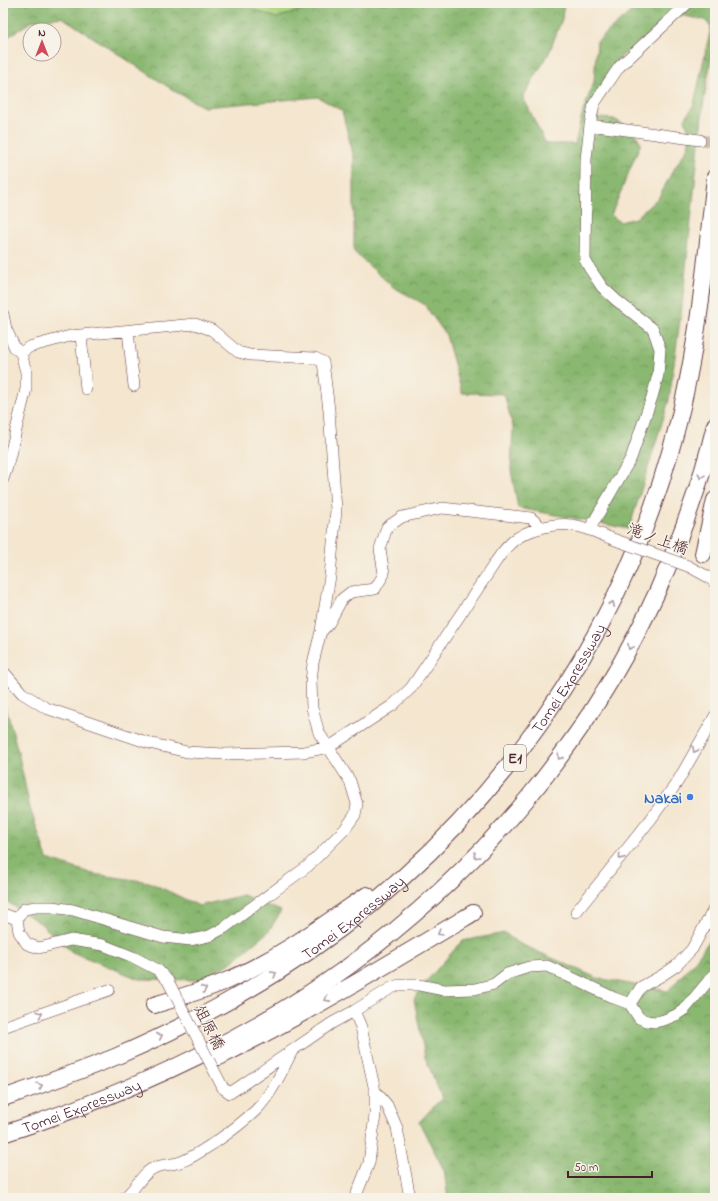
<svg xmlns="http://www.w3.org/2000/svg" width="718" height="1201" viewBox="0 0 718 1201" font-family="'Indie Flower','Klee One',sans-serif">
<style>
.grass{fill:url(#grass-tufts);stroke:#7c7c57}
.forest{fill:url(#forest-crowns);stroke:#6a6c4e;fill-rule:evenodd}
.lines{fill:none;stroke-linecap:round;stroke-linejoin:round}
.minor-tunnel{stroke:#d2beae;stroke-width:11;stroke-dasharray:11 5.5;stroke-linecap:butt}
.minor-casing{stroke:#643d44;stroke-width:12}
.highway-casing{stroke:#643d44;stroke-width:18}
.minor{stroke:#fff;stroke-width:11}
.highway{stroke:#fff;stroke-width:16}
.minor-bridge-casing{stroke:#643d44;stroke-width:12;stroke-linecap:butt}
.minor-bridge{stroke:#fff;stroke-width:11}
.oneway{stroke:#ae9aa0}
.shop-dot{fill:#3f7fe0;stroke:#f7f3e8;stroke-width:1.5}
.labels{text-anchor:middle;stroke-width:3;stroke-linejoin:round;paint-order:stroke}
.shield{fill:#f7f3e8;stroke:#7e5f64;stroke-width:1}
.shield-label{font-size:15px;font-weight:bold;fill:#4a1f2b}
.street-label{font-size:16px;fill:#4a1f2b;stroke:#f7f3e8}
.shop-label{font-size:16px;font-weight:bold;fill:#366cbe;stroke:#f7f3e8;text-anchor:end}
</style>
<defs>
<pattern id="grass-tufts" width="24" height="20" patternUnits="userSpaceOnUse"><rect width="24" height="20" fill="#add883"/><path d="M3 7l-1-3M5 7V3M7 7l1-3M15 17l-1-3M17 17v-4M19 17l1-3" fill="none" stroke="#96b971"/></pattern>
<pattern id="forest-crowns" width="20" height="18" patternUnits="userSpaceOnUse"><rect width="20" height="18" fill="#8ab871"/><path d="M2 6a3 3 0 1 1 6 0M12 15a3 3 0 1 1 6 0" fill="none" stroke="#73955d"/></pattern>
</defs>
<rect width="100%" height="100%" fill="#f7f3e8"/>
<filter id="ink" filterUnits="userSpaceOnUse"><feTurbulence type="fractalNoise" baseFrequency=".025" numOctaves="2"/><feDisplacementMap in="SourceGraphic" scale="8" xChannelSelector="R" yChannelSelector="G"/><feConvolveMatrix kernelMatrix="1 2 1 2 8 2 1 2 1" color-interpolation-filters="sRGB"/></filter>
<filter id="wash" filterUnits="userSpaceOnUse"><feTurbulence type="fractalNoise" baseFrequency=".012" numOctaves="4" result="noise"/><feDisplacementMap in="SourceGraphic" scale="16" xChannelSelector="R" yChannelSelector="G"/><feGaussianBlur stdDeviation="0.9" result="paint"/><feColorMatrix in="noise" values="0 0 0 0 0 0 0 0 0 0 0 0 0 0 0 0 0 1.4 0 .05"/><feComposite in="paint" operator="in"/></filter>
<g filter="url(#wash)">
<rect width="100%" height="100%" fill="#f4e6cf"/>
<path class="grass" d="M 166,3 L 398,3 L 276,29 Z"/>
<path class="forest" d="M 3,3 L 245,3 L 252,9 L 277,18 L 321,3 L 564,3 L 562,19 L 549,53 L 523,97 L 546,144 L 575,144 L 583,111 L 594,82 L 597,41 L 641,3 L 715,3 L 715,35 L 703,106 L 682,306 L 669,400 L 629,529 L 573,518 L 518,508 L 511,470 L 513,427 L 504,394 L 462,393 L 446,335 L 424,304 L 393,287 L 354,252 L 354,158 L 342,111 L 318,97 L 204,107 L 176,92 L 62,17 L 32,21 L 8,37 L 3,43 ZM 674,14 L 705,20 L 711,27 L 694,104 L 685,119 L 690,135 L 688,147 L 671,174 L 659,197 L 636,218 L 620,222 L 611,215 L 641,143 L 633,130 L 614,119 L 598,118 L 597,107 L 613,79 L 607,73 L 623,55 Z
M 3,705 L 6,708 L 18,752 L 30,808 L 47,859 L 93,874 L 149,882 L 199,906 L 243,895 L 281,911 L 269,931 L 229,964 L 198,980 L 139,979 L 72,952 L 40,923 L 3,899 Z
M 505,933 L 516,942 L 597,978 L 668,991 L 694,962 L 715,933 L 715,1198 L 448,1198 L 444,1170 L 419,1122 L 442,1098 L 425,1057 L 414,999 L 425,983 L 462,941 Z"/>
</g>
<g filter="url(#ink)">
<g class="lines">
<path class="minor-tunnel" d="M 700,140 L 715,142"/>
<defs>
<path id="minor" d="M 590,125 L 700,140
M 3,314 L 6,329 L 15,348 L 21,353 L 26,372 L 26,389 L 7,467 L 3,479
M 128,331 L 134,386
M 81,335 L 86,389
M 21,353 L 29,347 L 70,336 L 195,324 L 212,330 L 238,352 L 250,355 L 315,358 L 323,362 L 329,410 L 336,510 L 330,576 L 321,631 L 313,663 L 311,682 L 312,708 L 319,733 L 350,781 L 357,804 L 355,815 L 345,829 L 308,866 L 224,928 L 209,936 L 191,940 L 163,937 L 73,910 L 52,907 L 36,907 L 24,909 L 17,919 L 19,932 L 27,944 L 39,948 L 71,940 L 103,945 L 133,957 L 158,970 L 168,981
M 589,530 L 631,458 L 652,397 L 658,375 L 660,349 L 653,329 L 616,300 L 602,287 L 590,269 L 585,260 L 586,159 L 590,125 L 594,104 L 619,67 L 688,3
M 322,631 L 329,623 L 342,599 L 351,592 L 375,589 L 384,574 L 380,549 L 387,527 L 402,517 L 442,508 L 531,518 L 541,527
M 3,671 L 22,693 L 46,708 L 149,743 L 187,752 L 224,754 L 304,752 L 329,747 L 393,705 L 411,688 L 491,569 C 497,559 503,550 512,542 C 527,529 553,523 572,525 C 586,527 598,533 610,538
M 576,912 L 651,819 L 678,781 L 715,716
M 3,914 L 17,919
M 630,1004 L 641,987 L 661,976 L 676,966 L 692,949 L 715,907
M 354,1011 L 361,1027 L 375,1091 L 375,1115 L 369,1163 L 355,1198
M 3,1027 L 109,990
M 223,1088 L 230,1093 L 242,1085 L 332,1023 L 354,1011 L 391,988 L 399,985 L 419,985 L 444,990 L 475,989 L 494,984 L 507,974 L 529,967 L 547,966 L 614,998 L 630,1004 L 639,1018 L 647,1021 L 655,1022 L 664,1020 L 676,1015 L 685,1009 L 715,973
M 375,1091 L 387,1105 L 397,1128 L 410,1198
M 124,1198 C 136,1189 142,1172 156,1167 C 165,1164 174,1165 183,1161 C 195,1156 206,1148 217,1141 C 230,1132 243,1122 255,1111 C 270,1097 283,1070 292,1051"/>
<g id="highway">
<path d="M 703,554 L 715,500"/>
<path d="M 154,1005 C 178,998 202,991 226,981 C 277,959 322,926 367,895"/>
<path d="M 219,1057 C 306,1014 390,963 473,913"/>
<path id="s1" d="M 3,1098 C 41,1085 78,1072 115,1057 C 169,1034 226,1004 276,973 C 467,853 610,666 671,449 C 697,360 705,269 715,177"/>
<path id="s2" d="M 3,1134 C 125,1095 245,1041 349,966 C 482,869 590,740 658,590 C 681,537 702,481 715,425"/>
</g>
</defs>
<use href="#minor" class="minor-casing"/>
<use href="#highway" class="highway-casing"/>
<use href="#minor" class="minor"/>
<use href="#highway" class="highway"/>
<defs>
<path id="minor-bridge" d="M 610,538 L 688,566 L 710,578 L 715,583
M 168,981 L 223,1088"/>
</defs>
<use href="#minor-bridge" class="minor-bridge-casing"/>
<use href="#minor-bridge" class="minor-bridge"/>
</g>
<defs><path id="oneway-chevron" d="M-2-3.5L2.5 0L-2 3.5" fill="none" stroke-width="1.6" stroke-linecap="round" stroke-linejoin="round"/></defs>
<g class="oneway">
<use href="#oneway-chevron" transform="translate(701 476) rotate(107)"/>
<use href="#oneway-chevron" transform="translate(612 604) rotate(-65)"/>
<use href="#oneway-chevron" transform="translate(630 647) rotate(119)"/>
<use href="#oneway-chevron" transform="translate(695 750) rotate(120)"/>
<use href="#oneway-chevron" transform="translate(560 757) rotate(126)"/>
<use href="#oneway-chevron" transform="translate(476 856) rotate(134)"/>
<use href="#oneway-chevron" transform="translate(621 857) rotate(129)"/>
<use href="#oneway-chevron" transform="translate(440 933) rotate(149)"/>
<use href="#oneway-chevron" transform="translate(274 974) rotate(-31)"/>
<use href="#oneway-chevron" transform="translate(204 989) rotate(-21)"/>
<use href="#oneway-chevron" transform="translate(327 999) rotate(151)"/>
<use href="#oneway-chevron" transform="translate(40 1014) rotate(-20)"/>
<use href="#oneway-chevron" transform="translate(160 1036) rotate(-25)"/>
<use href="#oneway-chevron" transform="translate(40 1086) rotate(-19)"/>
</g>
</g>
<circle class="shop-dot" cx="690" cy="797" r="4"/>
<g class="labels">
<rect class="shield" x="504" y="745" width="22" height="26" rx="3"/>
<g class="shield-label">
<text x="515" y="763">E1</text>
</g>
<g class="street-label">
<text transform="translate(658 538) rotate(20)" y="6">滝ノ上橋</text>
<text dy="6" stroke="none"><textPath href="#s1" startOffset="720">Tomei Expressway</textPath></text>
<text dy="6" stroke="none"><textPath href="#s1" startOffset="396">Tomei Expressway</textPath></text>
<text transform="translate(210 1027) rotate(63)" y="6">俎原橋</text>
<text dy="6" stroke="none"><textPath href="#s2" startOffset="83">Tomei Expressway</textPath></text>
</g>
<g class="shop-label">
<text x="682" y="803">Nakai</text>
</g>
</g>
<rect width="718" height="1201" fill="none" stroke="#f7f3e8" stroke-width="16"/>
<g transform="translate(42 42)"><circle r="19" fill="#f7f3e8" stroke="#b29e9c"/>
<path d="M0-3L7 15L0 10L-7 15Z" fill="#d1495b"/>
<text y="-6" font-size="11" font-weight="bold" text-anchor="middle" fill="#4a1f2b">N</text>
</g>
<path d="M568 1171v6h84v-6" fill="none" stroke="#4a1f2b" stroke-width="2"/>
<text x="574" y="1171" font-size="12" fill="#4a1f2b" stroke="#f7f3e8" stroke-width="3" paint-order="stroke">50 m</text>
</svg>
